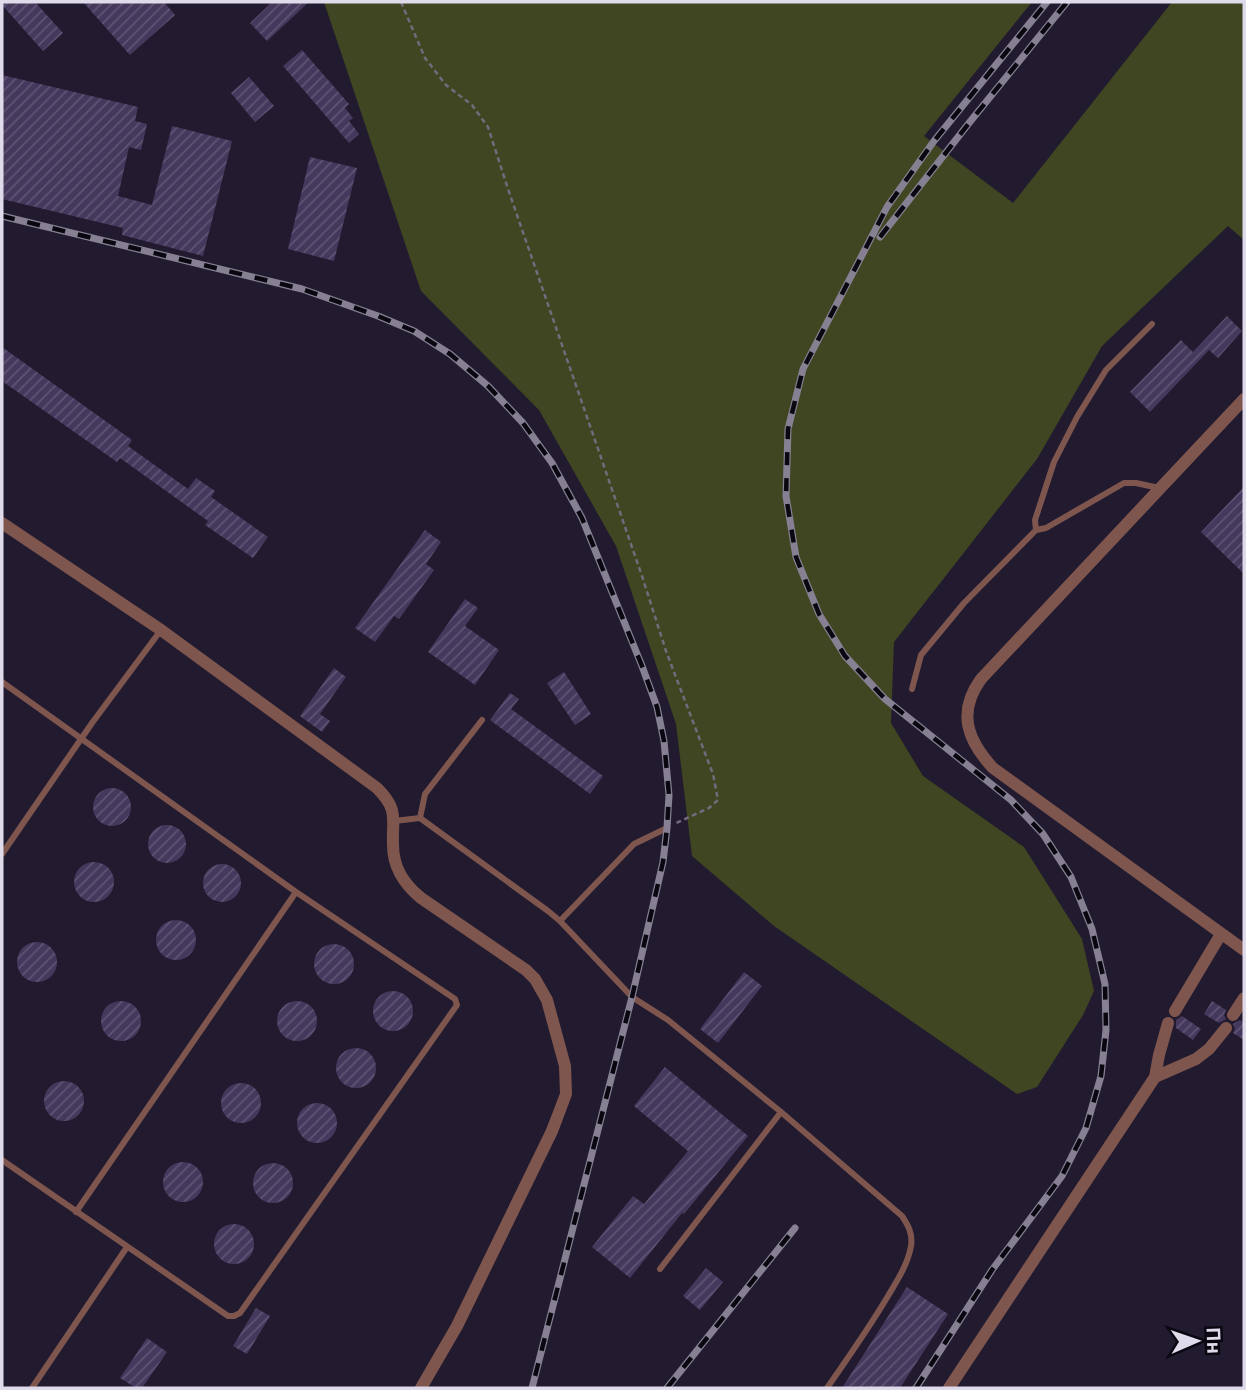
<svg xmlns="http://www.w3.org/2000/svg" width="1246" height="1390" viewBox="0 0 1246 1390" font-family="'Noto Sans',sans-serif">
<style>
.grass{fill:#404621}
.building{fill:url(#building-hatch)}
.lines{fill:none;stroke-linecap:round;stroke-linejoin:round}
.path{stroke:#716b7d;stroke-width:2.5;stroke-dasharray:5 3.5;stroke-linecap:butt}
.lane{stroke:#7f564e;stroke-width:6}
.street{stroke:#7f564e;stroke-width:12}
.rail-casing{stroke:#868092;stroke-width:7}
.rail{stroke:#0a0711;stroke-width:4.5;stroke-dasharray:13;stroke-linecap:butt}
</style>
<defs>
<pattern id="building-hatch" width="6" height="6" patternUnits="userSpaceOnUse" patternTransform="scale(1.75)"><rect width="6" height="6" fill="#45385d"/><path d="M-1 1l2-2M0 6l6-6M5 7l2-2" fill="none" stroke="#5f5474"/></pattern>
</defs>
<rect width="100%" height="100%" fill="#221b30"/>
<path class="grass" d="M 324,2 L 1032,2 L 924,136 L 1013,203 L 1172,2 L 1244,2 L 1244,240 L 1228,226 L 1102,346 L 1037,459 L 894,642 L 891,723 L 923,776 L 1024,847 L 1082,939 L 1094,991 L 1083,1015 L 1037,1087 L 1017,1094 L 774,926 L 692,856 L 676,724 L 616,546 L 539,410 L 421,291 Z"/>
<path class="building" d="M 2,2 L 35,2 L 63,33 L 43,51 L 2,5 Z
M 83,2 L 164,2 L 175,15 L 130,55 Z
M 272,2 L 309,2 L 267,41 L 250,23 Z
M 302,50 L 349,104 L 345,108 L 353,118 L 349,121 L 359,134 L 349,143 L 283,66 Z
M 2,75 L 138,107 L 135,121 L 147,124 L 141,150 L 129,147 L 118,196 L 152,205 L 172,126 L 232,141 L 203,256 L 122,235 L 123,228 L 2,199 Z
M 249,77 L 274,106 L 255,122 L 231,93 Z
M 310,157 L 357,168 L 334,261 L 288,249 Z
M 1227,316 L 1242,331 L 1218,358 L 1209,350 L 1150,412 L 1130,392 L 1181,340 L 1193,352 Z
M 2,347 L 132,440 L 128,446 L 188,489 L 196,478 L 215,491 L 211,497 L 268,537 L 253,558 L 205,525 L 208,521 L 120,458 L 117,462 L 2,381 Z
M 1244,487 L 1244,574 L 1201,532 Z
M 425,530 L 441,542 L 426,564 L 434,570 L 399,619 L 394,616 L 375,642 L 355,628 Z
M 465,599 L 478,608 L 465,626 L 499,650 L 475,685 L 428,652 Z
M 334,668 L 346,677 L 320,714 L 330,721 L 322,732 L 300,716 Z
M 564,672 L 591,714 L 575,725 L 547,683 Z
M 510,693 L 519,699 L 511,709 L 603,776 L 590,794 L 490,720 Z
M93 807a19 19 0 1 1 38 0a19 19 0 1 1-38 0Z
M148 844a19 19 0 1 1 38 0a19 19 0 1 1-38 0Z
M74 882a20 20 0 1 1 40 0a20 20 0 1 1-40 0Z
M203 883a19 19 0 1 1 38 0a19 19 0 1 1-38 0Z
M156 940a20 20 0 1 1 40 0a20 20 0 1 1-40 0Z
M17 962a20 20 0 1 1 40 0a20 20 0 1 1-40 0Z
M314 964a20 20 0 1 1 40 0a20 20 0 1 1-40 0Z
M 744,972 L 762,986 L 718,1043 L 700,1029 Z
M373 1011a20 20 0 1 1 40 0a20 20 0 1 1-40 0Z
M 1212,1001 L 1226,1010 L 1224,1015 L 1226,1019 L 1219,1023 L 1204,1014 Z
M277 1021a20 20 0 1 1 40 0a20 20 0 1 1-40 0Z
M101 1021a20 20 0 1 1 40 0a20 20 0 1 1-40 0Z
M 1182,1016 L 1201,1029 L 1193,1040 L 1176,1028 L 1176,1020 Z
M 1240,1020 L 1244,1023 L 1244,1040 L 1233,1033 L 1235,1029 L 1233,1024 Z
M336 1068a20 20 0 1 1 40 0a20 20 0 1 1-40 0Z
M 665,1067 L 748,1136 L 684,1214 L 682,1213 L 630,1278 L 592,1247 L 633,1196 L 644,1204 L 688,1151 L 634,1106 Z
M44 1101a20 20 0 1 1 40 0a20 20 0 1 1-40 0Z
M221 1103a20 20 0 1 1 40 0a20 20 0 1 1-40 0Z
M297 1123a20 20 0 1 1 40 0a20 20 0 1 1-40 0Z
M163 1182a20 20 0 1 1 40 0a20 20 0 1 1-40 0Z
M253 1183a20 20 0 1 1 40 0a20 20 0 1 1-40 0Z
M214 1244a20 20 0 1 1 40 0a20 20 0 1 1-40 0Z
M 706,1268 L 723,1282 L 700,1310 L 683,1296 Z
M 907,1287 L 948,1314 L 900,1388 L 842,1388 Z
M 256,1308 L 270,1316 L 247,1354 L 233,1346 Z
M 147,1338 L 167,1352 L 142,1388 L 136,1388 L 120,1378 Z"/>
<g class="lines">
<path class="path" d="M 401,2 L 425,58 L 446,85 L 472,105 L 488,127 L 508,189 L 642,576 L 666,651 L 713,774 L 718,800 L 709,808 L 674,824"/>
<path class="lane" d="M 1036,530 L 1035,520 L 1054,462 L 1077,417 L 1106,370 L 1152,324
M 2,682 L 296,892 L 455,999 L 457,1005 L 240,1313 L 234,1316 L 228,1316 L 2,1160
M 912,689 L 921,655 L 964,603 L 1036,530 L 1046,528 L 1124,483 L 1136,483 L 1159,488
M 420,818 L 425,794 L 482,720
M 394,821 L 420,818 L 548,911 L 560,921 L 632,997 L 668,1020 L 781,1112 L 902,1216 C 908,1225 913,1234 911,1246 C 908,1264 897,1281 888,1296 C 869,1328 848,1358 827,1388
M 2,854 L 92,723 L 161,630
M 560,921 L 634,844 L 667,828
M 76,1212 L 296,892
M 660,1269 L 781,1112
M 32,1388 L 127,1247"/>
<path class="street" d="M 1244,399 L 981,679 C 957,712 967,740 993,768 L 1244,950
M 2,523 L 161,630 L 377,788 C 399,810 392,818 393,845 C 393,868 404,884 421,898 L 526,970 L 535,979 L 547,1000 L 565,1066 L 566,1094 L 560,1110 L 552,1131 L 457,1326 L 421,1388
M 1175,1011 L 1221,934
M 1233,1015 L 1244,998
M 1155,1077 L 1196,1059 L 1209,1049 L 1226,1028
M 949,1388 L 1155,1077 L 1159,1055 L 1168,1023"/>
<defs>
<path id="rail" d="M 2,216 L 302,289 L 378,316 L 414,331 L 450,354 L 488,386 L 523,423 L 552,463 L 582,518 L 642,666 L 657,707 L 664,741 L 669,795 L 667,828 L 663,862 L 632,997 L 532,1388
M 880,237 L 969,123 L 1067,2
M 667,1388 L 795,1228
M 916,1388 L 992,1270 L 1062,1176 L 1086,1128 L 1101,1076 L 1106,1030 L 1105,984 L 1092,929 L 1071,877 L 1043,834 L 1011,800 L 885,699 L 845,656 L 819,614 L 796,557 L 786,496 L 788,429 L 803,369 L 887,207 L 934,141 L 1047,2"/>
</defs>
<use href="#rail" class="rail-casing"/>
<use href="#rail" class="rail"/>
</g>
<rect width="1246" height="1390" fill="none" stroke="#dfdbea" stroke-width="7"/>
<g transform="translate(1197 1341) rotate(88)" stroke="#0a0711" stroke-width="5" paint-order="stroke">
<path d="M0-5L12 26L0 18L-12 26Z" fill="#dfdbea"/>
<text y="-10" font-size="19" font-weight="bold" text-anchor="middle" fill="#dfdbea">Пн</text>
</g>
</svg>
